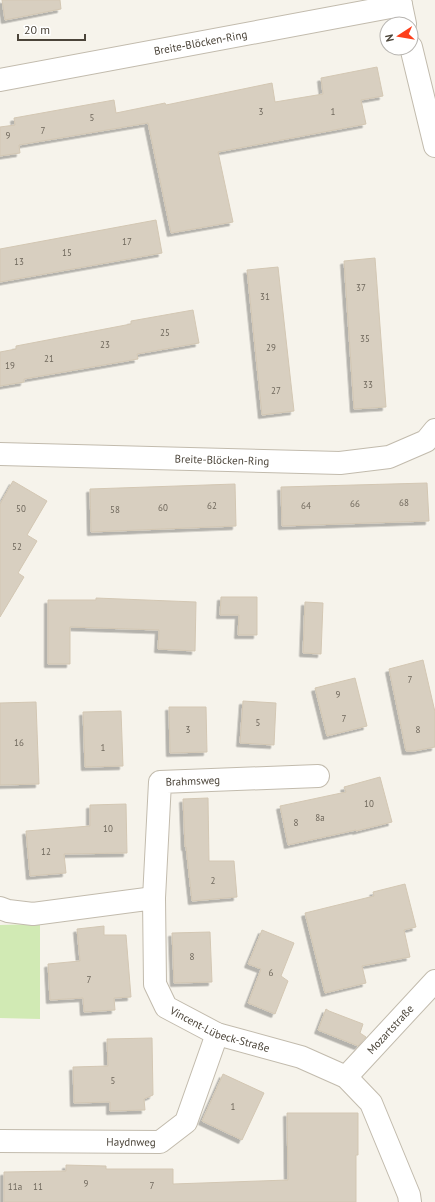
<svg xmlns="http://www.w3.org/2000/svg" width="435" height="1202" viewBox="0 0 435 1202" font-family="'PT Sans',sans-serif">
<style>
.green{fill:#d1eab4}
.building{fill:#d8cfc0;stroke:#d3c7b3;filter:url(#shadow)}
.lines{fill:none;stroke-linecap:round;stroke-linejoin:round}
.street-casing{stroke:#c2bbad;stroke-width:24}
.street{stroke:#fff;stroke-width:22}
.labels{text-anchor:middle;stroke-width:3;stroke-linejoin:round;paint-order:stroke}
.number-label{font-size:9px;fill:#6e675b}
.street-label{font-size:11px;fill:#4b4439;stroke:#fff}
</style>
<defs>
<filter id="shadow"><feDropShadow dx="-3.5" dy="3.5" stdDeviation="0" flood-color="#0004"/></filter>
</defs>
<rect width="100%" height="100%" fill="#f6f3eb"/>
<path class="green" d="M 40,924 L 40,1019 L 0,1018 L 0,925 Z"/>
<path class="building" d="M 2,0 L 60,0 L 61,9 L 5,20 Z
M 377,67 L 383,96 L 361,100 L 366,124 L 218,152 L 233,222 L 171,233 L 148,123 L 19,145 L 20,153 L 0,156 L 0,127 L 15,125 L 14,118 L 114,100 L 116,113 L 165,103 L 166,105 L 272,83 L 275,102 L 323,94 L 321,78 Z
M 156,220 L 162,253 L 0,282 L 0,249 Z
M 375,258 L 386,407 L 354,409 L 344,261 Z
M 278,267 L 294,411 L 262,415 L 247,270 Z
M 193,310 L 199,343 L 137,354 L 138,359 L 24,379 L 24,382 L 0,386 L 0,352 L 16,349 L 16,346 L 131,324 L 131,321 Z
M 13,481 L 47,501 L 27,535 L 37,541 L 18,573 L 24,577 L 0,617 L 0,504 Z
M 427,483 L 429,521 L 282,526 L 281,487 Z
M 235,484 L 236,526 L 91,532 L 90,489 Z
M 221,597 L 257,597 L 257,635 L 238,635 L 239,615 L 220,615 Z
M 96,598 L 196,602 L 195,651 L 158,649 L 159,630 L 70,627 L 70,664 L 48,664 L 48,600 L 96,600 Z
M 305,602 L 323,603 L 321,654 L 303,653 Z
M 423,660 L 435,712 L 435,747 L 414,751 L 406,751 L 389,669 Z
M 355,678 L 367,726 L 327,736 L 315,688 Z
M 243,701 L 276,703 L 274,745 L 240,743 Z
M 36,702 L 39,784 L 0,785 L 0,703 Z
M 169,707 L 206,707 L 207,752 L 170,753 Z
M 121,711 L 123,766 L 85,767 L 83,712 Z
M 380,777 L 392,822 L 356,831 L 356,830 L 288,845 L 280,806 L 346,792 L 344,787 Z
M 208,798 L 209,861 L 234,861 L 237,897 L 192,901 L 186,847 L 185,847 L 183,799 Z
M 126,804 L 127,853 L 64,854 L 66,873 L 30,876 L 26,831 L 90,826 L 90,805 Z
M 405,884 L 416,927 L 404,930 L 410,957 L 362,966 L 366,983 L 325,993 L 305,913 L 374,896 L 373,892 Z
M 104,926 L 104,935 L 126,935 L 131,997 L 114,998 L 115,1010 L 84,1012 L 83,998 L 50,1000 L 48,964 L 80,961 L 77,929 Z
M 262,930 L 294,943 L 281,976 L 288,981 L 275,1014 L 248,1003 L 261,969 L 248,964 Z
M 210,932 L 212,982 L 174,983 L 172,933 Z
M 326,1009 L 329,1011 L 363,1024 L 360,1033 L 366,1037 L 358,1046 L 318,1030 Z
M 152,1038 L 153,1095 L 144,1099 L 145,1110 L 110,1111 L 110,1102 L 74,1103 L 73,1067 L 108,1066 L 107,1039 Z
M 223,1074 L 264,1093 L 242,1140 L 202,1121 Z
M 287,1113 L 358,1113 L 358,1155 L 356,1155 L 356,1202 L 4,1202 L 4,1172 L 66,1171 L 66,1165 L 106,1166 L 106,1169 L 173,1169 L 173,1184 L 288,1180 Z"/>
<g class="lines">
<defs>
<g id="street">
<path d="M 400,0 L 405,24"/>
<path d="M 411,47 L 435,146"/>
<path id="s1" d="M 0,80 L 401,5"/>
<path id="s2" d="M 0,454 L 340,463 L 389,457 L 426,441 L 435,430"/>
<path id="s3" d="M 154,898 L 160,782 L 318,776"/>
<path id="s4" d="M 0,908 L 8,911 L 33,914 L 154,898 L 155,984 L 166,1007 L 217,1034 L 301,1057 L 346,1077 L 371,1103 L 409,1195 L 410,1202"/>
<path id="s5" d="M 346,1077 L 435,981"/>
<path id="s6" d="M 0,1141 L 160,1142 L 186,1122 L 217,1034"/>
</g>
</defs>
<use href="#street" class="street-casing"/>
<use href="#street" class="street"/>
</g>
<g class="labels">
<g class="number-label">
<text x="261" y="115">3</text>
<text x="333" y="115">1</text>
<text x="92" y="121">5</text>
<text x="43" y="134">7</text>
<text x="8" y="139">9</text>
<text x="127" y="245">17</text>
<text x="67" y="256">15</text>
<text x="19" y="265">13</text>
<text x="361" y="291">37</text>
<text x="265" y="300">31</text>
<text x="165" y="336">25</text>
<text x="365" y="342">35</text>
<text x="105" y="348">23</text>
<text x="271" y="351">29</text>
<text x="49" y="362">21</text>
<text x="10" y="369">19</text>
<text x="368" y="388">33</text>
<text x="276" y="394">27</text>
<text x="404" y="506">68</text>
<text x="355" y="507">66</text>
<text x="212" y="509">62</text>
<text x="306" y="509">64</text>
<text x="163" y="511">60</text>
<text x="21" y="512">50</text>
<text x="115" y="513">58</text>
<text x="17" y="550">52</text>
<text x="410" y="683">7</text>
<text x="338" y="698">9</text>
<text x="344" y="722">7</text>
<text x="258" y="726">5</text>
<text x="188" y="733">3</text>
<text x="418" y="733">8</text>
<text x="19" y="746">16</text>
<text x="103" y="751">1</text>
<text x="369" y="807">10</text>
<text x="320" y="821">8a</text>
<text x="296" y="826">8</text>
<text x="108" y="832">10</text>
<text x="46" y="855">12</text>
<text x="213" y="884">2</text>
<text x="192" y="960">8</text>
<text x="271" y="976">6</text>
<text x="89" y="983">7</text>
<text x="113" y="1084">5</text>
<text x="233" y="1110">1</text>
<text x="86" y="1187">9</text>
<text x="152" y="1189">7</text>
<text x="15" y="1190">11a</text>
<text x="38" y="1190">11</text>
</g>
<g class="street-label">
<text dy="4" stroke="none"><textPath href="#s1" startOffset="204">Breite-Blöcken-Ring</textPath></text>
<text dy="4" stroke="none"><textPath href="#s2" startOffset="222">Breite-Blöcken-Ring</textPath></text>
<text dy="4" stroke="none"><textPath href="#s3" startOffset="149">Brahmsweg</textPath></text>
<text dy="4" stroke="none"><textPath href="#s4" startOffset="326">Vincent-Lübeck-Straße</textPath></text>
<text dy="4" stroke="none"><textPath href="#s5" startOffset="65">Mozartstraße</textPath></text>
<text dy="4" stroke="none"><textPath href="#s6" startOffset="131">Haydnweg</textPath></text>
</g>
</g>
<g transform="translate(399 36) rotate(258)"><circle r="19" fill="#ffffff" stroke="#b7b4b0"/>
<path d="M0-3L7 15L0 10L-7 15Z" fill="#fd3f1b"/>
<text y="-6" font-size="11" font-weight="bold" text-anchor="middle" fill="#4b4439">N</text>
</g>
<path d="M18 34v6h67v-6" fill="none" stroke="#4b4439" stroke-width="2"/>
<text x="24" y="34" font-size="12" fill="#4b4439" stroke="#ffffff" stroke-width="3" paint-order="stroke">20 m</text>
</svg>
